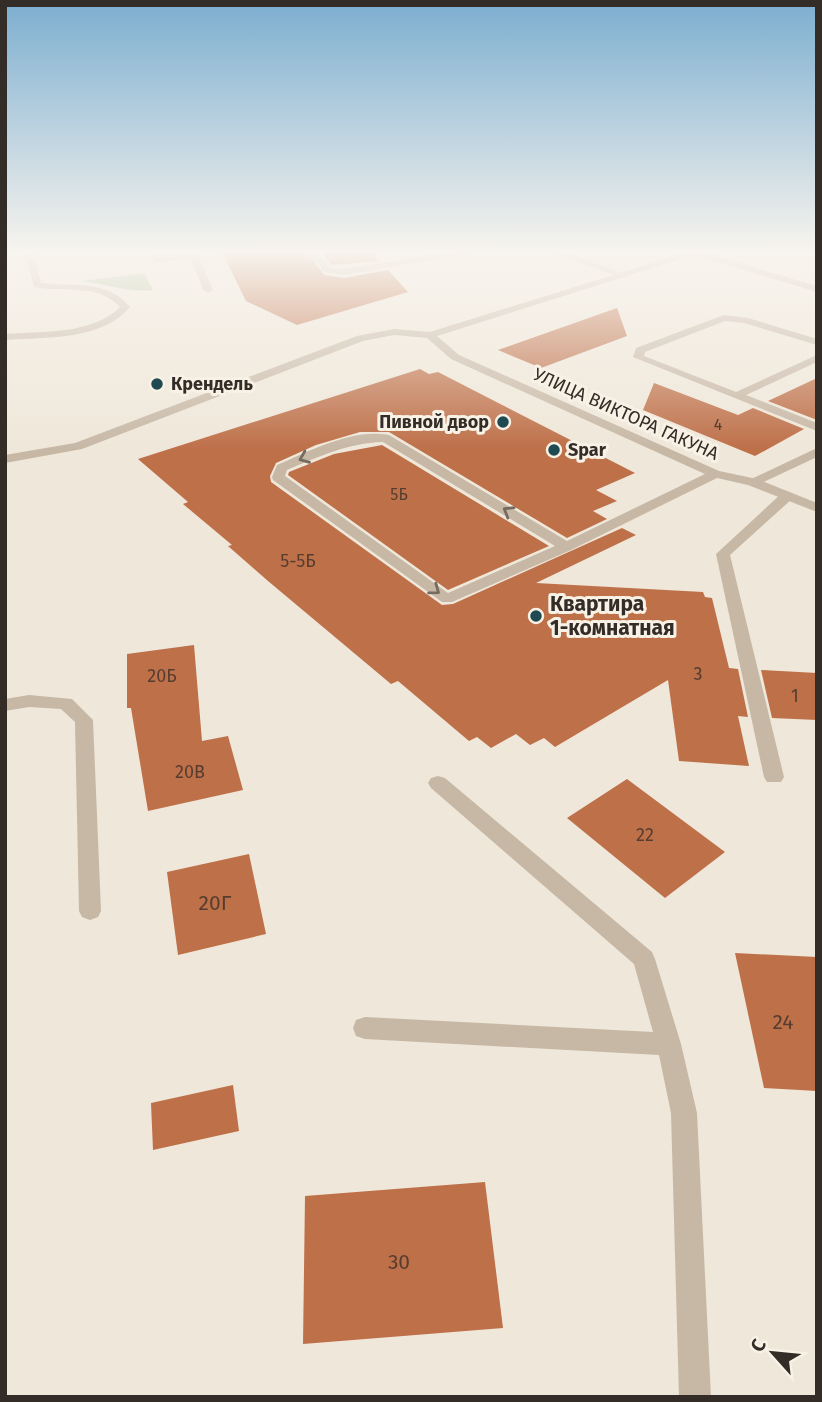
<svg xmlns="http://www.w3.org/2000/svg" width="822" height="1402" viewBox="0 0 822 1402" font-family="'Fira Sans',sans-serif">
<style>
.green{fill:#aebd9a}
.building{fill:#be7049}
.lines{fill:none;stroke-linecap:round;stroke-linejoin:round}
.service{fill:#c7b8a6;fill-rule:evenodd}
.minor{fill:#c7b8a6;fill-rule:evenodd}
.oneway{stroke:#766b60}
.poi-dot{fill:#1f4a52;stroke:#f8f1e5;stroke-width:2.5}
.labels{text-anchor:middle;stroke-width:6;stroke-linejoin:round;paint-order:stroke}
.far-number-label{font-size:16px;fill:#563d30}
.far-poi-label{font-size:18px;font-weight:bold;fill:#332c27;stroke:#f8f1e5;text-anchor:start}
.far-street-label{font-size:18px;fill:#332c27;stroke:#f8f1e5}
.number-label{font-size:18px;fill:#563d30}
.poi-label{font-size:21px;font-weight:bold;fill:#332c27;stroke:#f8f1e5;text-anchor:start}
.near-number-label{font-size:21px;fill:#563d30}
</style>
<rect width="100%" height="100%" fill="#efe7d9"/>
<path class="green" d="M 144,273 L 153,290 C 130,293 107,284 82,281 Z"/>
<path class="building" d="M 222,252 L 307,252 L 324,275 L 344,278 L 388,270 L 408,292 L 297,325 L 246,301 Z
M 322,252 L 372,252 L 380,261 L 331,265 Z
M 617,308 L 627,336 L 541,368 L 498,350 Z
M 420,369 L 429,374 L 438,372 L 635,473 L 596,490 L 617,501 L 593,511 L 607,519 L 567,538 L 389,432 L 360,432 L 316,445 L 276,463 L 270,476 L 271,482 L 442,605 L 453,604 L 622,528 L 636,535 L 536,583 L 703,592 L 705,597 L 712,598 L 729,668 L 738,669 L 748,717 L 738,716 L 749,766 L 679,761 L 668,680 L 555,747 L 544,738 L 530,745 L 516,734 L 491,748 L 477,737 L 469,741 L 398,681 L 391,684 L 268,581 L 228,546 L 232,545 L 183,504 L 188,502 L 138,459 Z
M 817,378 L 817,420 L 768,401 Z
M 654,383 L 738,415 L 753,408 L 804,429 L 755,456 L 643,410 Z
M 382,445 L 549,546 L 448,590 L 288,475 L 289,472 L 334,454 Z
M 194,645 L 202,741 L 228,736 L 243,790 L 148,811 L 131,708 L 127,708 L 127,654 Z
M 761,670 L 817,673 L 817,720 L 772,718 Z
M 627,779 L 725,852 L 665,898 L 567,818 Z
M 249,854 L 266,934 L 178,955 L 167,872 Z
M 735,953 L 817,957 L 817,1091 L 764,1088 Z
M 233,1085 L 239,1131 L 153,1150 L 151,1103 Z
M 485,1182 L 503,1328 L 303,1344 L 305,1196 Z"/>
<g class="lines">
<path class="service" d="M 25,252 L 33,252 L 41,283 C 74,287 107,279 130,307 C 102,341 45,337 5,340 L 5,334 C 42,331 92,335 120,307 C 97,282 63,293 34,287 Z
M 151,252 L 159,252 L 160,256 L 197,253 L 213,290 L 208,293 L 203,290 L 191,258 L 157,262 L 153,259 Z
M 309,252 L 318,252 L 330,268 L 344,269 L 454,252 L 477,252 L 344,275 L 324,272 Z
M 551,252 L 564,252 L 630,276 L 623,278 Z
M 724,315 L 748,318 L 817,339 L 817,345 L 744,323 L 725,321 L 645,352 L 644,356 L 736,392 L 817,355 L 817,362 L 746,395 L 817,423 L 817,431 L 633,357 L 636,348 Z
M 817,448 L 817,457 L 757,485 L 747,485 L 745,482 Z
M 787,492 L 792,493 L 792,499 L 730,555 L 784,777 L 781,782 L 767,782 L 764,777 L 716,554 L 782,493 Z
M 29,695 L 72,699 L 93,720 L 101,911 L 98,917 L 90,920 L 82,917 L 79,911 L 75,722 L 61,709 L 29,707 L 5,711 L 5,699 Z
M 438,776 L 445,778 L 652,952 L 655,959 L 681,1044 L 697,1113 L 711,1397 L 679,1397 L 671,1113 L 659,1055 L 365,1039 L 356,1036 L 353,1028 L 356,1020 L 365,1017 L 653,1032 L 634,964 L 431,788 L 428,783 L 431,778 Z"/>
<path class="minor" d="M 687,252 L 702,252 L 817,286 L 817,292 L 694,255 L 437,336 L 459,355 L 719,471 L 757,479 L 817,503 L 817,512 L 748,485 L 717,478 L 571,550 L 452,602 L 442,602 L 273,480 L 272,477 L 277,465 C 310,451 352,428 389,435 L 567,541 L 705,474 L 451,359 L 427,338 L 394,335 L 363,341 L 82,449 L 5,463 L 5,455 L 75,443 L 357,336 L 394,329 L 430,332 ZM 383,442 L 555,546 L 448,593 L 285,476 L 287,470 C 318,457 348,443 383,442 Z"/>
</g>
<defs><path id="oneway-chevron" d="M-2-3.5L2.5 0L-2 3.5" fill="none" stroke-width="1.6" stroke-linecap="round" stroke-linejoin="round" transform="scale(1.75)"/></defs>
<g class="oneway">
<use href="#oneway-chevron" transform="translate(304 458) rotate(158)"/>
<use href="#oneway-chevron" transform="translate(508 511) rotate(-149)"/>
<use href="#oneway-chevron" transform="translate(435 590) rotate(36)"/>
</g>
<linearGradient id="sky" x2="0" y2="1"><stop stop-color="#7caed0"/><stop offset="0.56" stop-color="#f8f4ee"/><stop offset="1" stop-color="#f8f4ee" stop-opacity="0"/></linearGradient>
<rect width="822" height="449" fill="url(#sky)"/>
<g class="poi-dot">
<circle cx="157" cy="384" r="7"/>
<circle cx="503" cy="422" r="7"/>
<circle cx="554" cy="450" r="7"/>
<circle cx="536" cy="616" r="7"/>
</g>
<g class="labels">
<g class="far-number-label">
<text x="718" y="430">4</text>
<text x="399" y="500">5Б</text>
</g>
<g class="far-poi-label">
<text x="171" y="390">Крендель</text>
<text x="489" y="428" text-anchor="end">Пивной двор</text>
<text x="568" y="456">Spar</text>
</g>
<g class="far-street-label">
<text transform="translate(626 414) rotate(24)" y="6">УЛИЦА ВИКТОРА ГАКУНА</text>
</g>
<g class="number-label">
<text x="298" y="567">5-5Б</text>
<text x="698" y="680">3</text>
<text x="162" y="682">20Б</text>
<text x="795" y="702">1</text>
<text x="190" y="778">20В</text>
<text x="645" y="841">22</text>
</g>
<g class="poi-label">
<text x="550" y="611">Квартира<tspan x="550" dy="24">1-комнатная</tspan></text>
</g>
<g class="near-number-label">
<text x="215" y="910">20Г</text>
<text x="783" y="1029">24</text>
<text x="399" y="1269">30</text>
</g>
</g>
<rect width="822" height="1402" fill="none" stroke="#332c27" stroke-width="14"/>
<g transform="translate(773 1353) rotate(297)" stroke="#f8f1e5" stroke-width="5" paint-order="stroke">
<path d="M0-5L12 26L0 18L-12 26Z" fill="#332c27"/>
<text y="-10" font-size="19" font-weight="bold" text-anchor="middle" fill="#332c27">С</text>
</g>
</svg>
